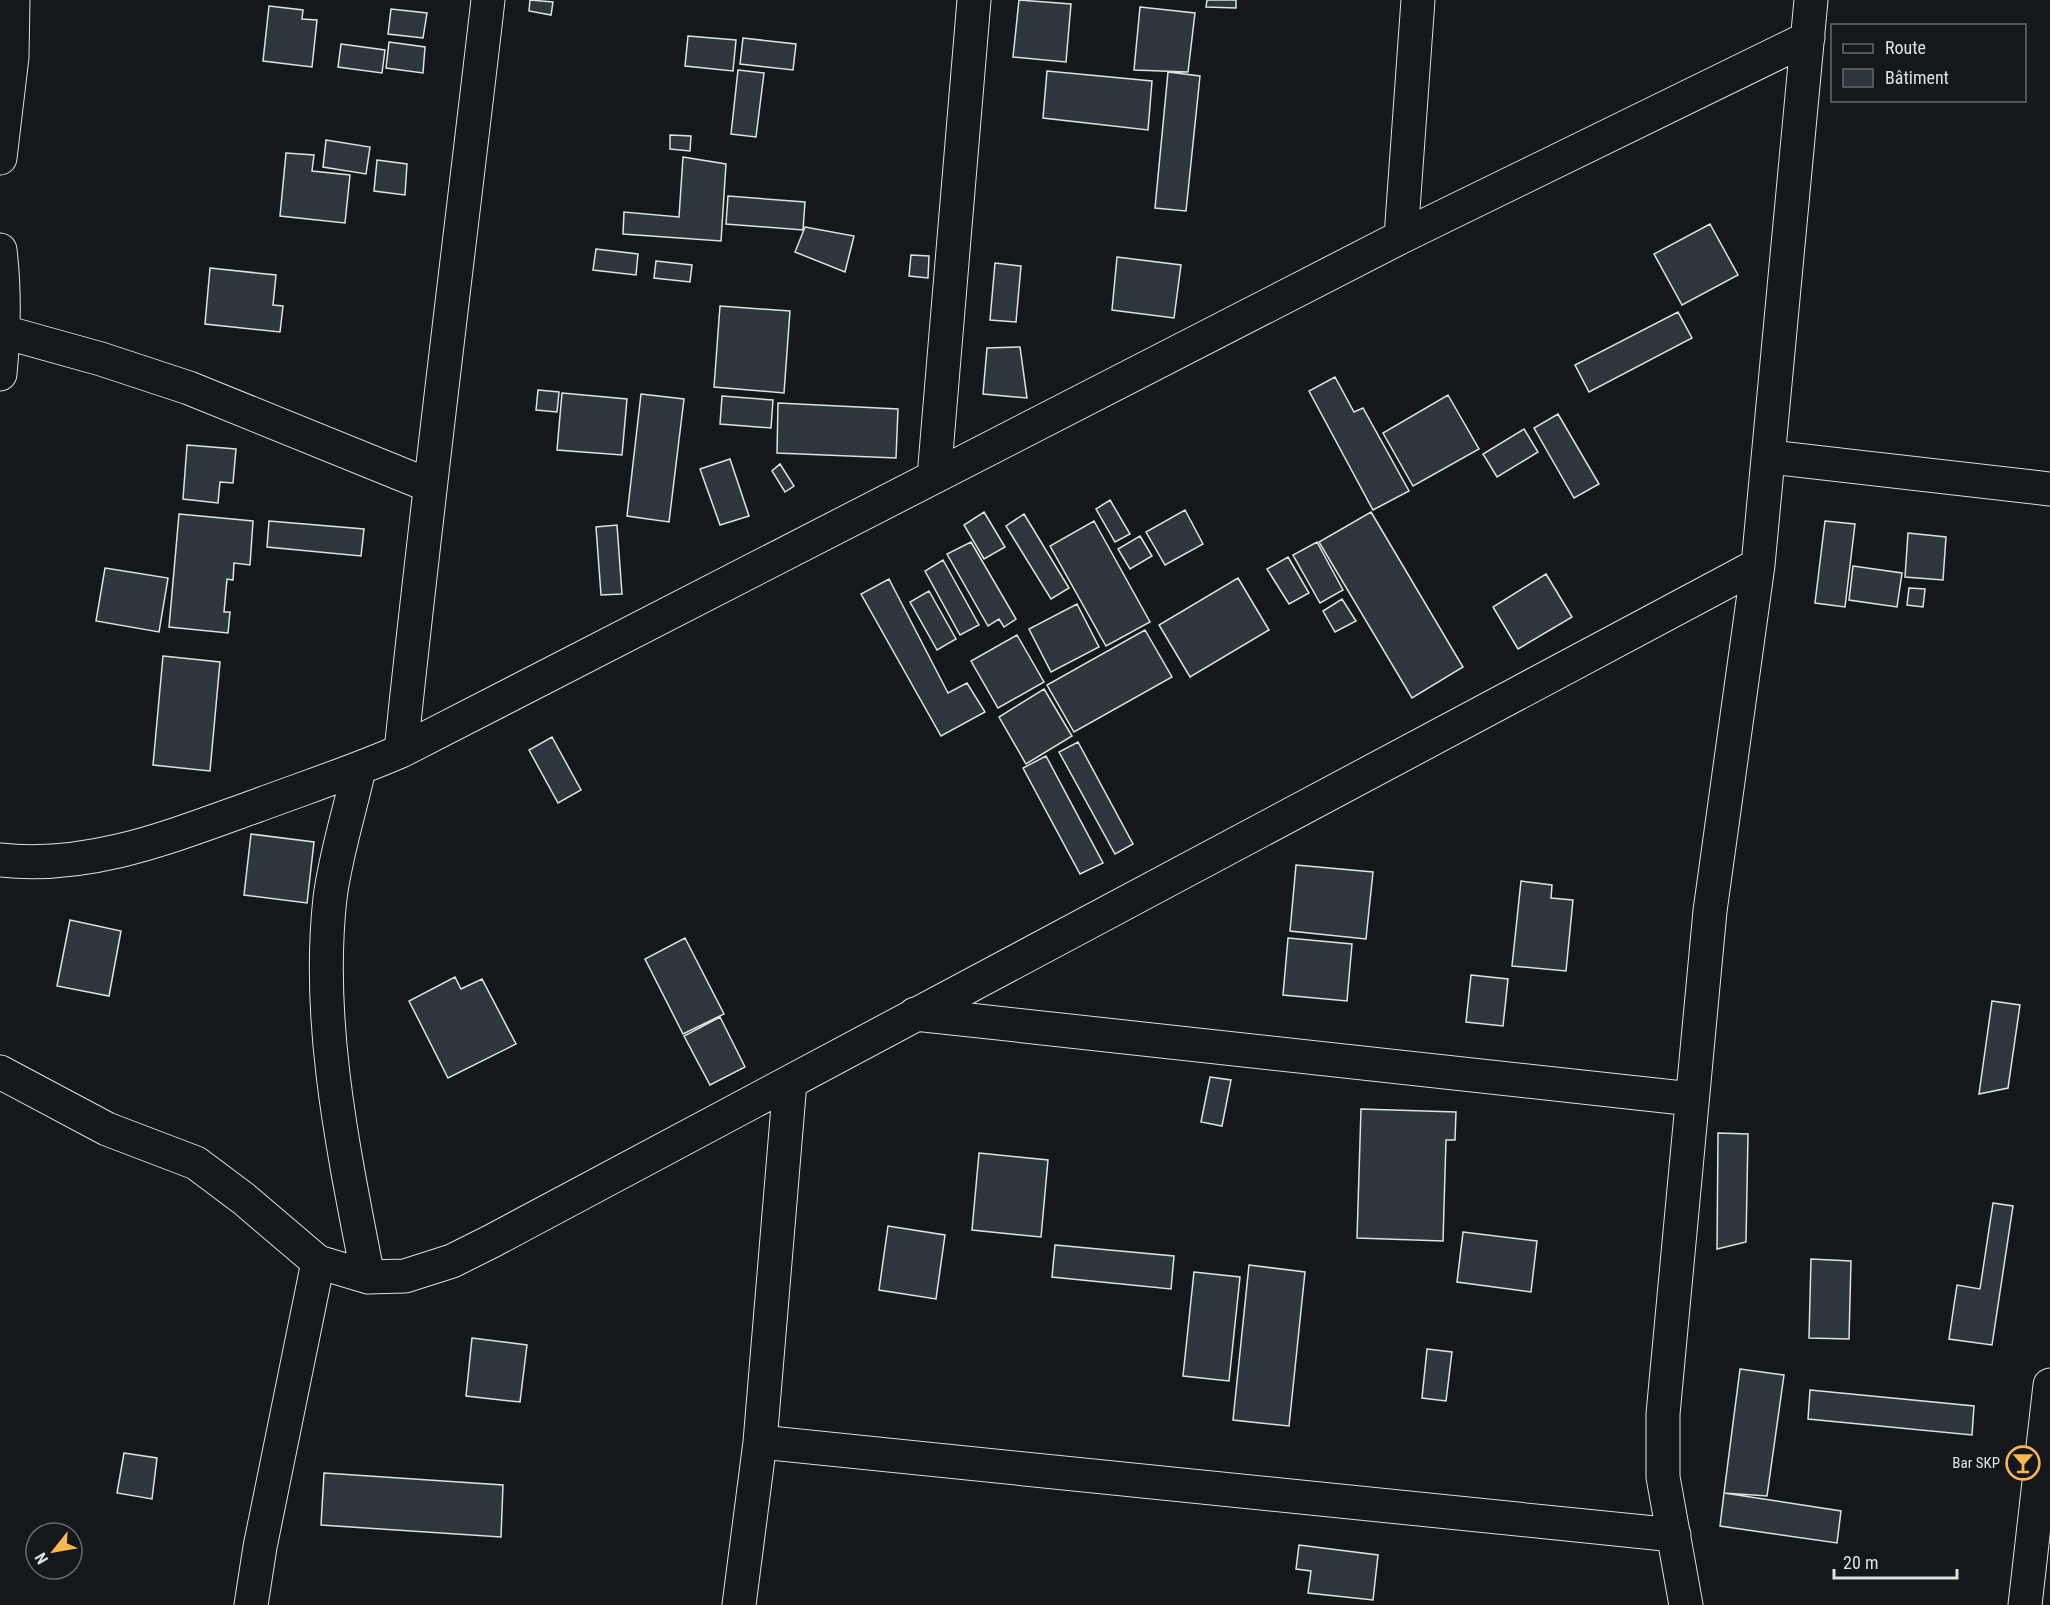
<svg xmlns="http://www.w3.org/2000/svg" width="2050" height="1605" viewBox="0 0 2050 1605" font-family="'Roboto Condensed',sans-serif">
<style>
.building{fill:#2c363c;stroke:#d8e6dc;stroke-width:1.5}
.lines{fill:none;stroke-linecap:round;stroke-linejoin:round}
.minor-casing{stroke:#d8e6dc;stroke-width:35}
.minor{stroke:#14181c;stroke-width:33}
.labels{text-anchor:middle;stroke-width:4.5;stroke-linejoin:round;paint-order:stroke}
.poi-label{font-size:15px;fill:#d8e6dc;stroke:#14181c;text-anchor:end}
</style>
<rect width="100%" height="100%" fill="#14181c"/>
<path class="building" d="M 530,0 L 553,2 L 551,15 L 529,11 Z
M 1019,0 L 1071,4 L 1066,62 L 1013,57 Z
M 1207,0 L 1236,0 L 1236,8 L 1206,7 Z
M 269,6 L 303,10 L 302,19 L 317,20 L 312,67 L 263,61 Z
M 1140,7 L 1195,13 L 1188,72 L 1134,70 Z
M 391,9 L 427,13 L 423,38 L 388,34 Z
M 688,36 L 736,40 L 733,71 L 685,66 Z
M 743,38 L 796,44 L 793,70 L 740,64 Z
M 389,42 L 425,47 L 423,73 L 386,68 Z
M 341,44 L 385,50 L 382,73 L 338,67 Z
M 738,70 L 764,73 L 756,137 L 731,134 Z
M 1047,71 L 1152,81 L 1148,130 L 1043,118 Z
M 1168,72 L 1200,76 L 1186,211 L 1155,208 Z
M 670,135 L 691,136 L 690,151 L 670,149 Z
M 326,140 L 370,147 L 366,174 L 323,167 Z
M 286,153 L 314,155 L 312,171 L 350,175 L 345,223 L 280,216 Z
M 683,157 L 726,164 L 721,241 L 623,234 L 624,212 L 679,217 Z
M 377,160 L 407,164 L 405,195 L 374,191 Z
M 728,196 L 805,202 L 803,230 L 726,224 Z
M 1710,224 L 1738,275 L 1682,305 L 1654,254 Z
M 805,227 L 854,236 L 845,272 L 795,252 Z
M 596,249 L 638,254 L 636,275 L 593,270 Z
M 911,255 L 929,256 L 928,278 L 909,276 Z
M 1117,257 L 1181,265 L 1174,318 L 1112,310 Z
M 656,261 L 692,265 L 690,282 L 654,278 Z
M 995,263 L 1021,266 L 1016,322 L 990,320 Z
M 210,268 L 276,275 L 273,305 L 283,306 L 280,332 L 205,324 Z
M 720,306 L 790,311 L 784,393 L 714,387 Z
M 1678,312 L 1692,338 L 1589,392 L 1575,365 Z
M 1020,347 L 1027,398 L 983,394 L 987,348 Z
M 1335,377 L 1354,412 L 1363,408 L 1409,491 L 1373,510 L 1309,391 Z
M 538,390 L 559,392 L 557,412 L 536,410 Z
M 562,393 L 627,399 L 622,455 L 557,450 Z
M 641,394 L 684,399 L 669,522 L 627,516 Z
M 1448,395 L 1479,449 L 1413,486 L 1383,433 Z
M 722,396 L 773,400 L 771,428 L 720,424 Z
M 778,403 L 898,409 L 896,458 L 777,453 Z
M 1558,414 L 1599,484 L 1574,498 L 1534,428 Z
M 1524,429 L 1538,452 L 1497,477 L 1483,454 Z
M 187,445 L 236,449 L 233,483 L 220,482 L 218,503 L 183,499 Z
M 730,459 L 749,516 L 720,525 L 700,469 Z
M 780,464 L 794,486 L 785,492 L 772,471 Z
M 1110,500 L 1130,534 L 1115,542 L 1096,509 Z
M 1185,510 L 1203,544 L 1165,565 L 1146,532 Z
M 984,512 L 1005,547 L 984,559 L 964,525 Z
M 1371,512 L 1463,667 L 1412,698 L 1319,542 Z
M 179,514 L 253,521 L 250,565 L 234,563 L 233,580 L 227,579 L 224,612 L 230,612 L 228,633 L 169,627 Z
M 1024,514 L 1069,588 L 1051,599 L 1006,526 Z
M 269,521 L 364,529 L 361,556 L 267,547 Z
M 1094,521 L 1150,622 L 1106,646 L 1050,546 Z
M 1825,521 L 1855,524 L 1845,607 L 1815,603 Z
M 617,525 L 622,594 L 601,595 L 596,527 Z
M 1908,533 L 1946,537 L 1943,580 L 1905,577 Z
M 1140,536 L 1152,556 L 1130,569 L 1118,549 Z
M 971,542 L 1016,619 L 1004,627 L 999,619 L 988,626 L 947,554 Z
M 1317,542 L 1343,590 L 1320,603 L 1293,555 Z
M 1288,557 L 1309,593 L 1289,604 L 1267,569 Z
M 943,560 L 979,625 L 960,635 L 925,571 Z
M 1853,566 L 1902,573 L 1897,607 L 1849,600 Z
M 105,568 L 168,578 L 159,632 L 96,621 Z
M 1546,574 L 1572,617 L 1518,649 L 1493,607 Z
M 1238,578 L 1269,630 L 1190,677 L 1159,625 Z
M 889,579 L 948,693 L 967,683 L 985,712 L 941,736 L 861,594 Z
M 1909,588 L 1925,589 L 1923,607 L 1907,605 Z
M 929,591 L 956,639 L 937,650 L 910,602 Z
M 1342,599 L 1356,621 L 1335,632 L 1323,611 Z
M 1077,604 L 1099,647 L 1051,672 L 1029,629 Z
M 1145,630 L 1172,677 L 1074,732 L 1047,685 Z
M 1017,635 L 1044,682 L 998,708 L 971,661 Z
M 163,656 L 220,662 L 210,771 L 153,765 Z
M 1044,689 L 1072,736 L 1026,764 L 999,717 Z
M 552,737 L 581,790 L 558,803 L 529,750 Z
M 1078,742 L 1133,844 L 1115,854 L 1059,752 Z
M 1046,756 L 1103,863 L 1080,874 L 1023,768 Z
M 251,834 L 314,842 L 307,903 L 244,895 Z
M 1296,865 L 1373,872 L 1366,939 L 1290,931 Z
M 1521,881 L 1552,885 L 1551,898 L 1573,900 L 1566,971 L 1512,966 Z
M 70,920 L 121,931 L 109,996 L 57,986 Z
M 685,938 L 724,1014 L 683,1034 L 645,959 Z
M 1288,938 L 1352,944 L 1347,1001 L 1283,995 Z
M 1471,975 L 1508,979 L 1503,1026 L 1466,1022 Z
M 455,977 L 461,989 L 482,979 L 516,1044 L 448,1078 L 409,1001 Z
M 1992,1001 L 2020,1005 L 2008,1088 L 1979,1094 Z
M 720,1017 L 745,1067 L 710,1085 L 684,1036 Z
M 1210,1077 L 1231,1080 L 1222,1126 L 1201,1122 Z
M 1361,1109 L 1456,1112 L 1455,1140 L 1446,1140 L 1443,1241 L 1357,1238 Z
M 1718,1133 L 1748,1134 L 1746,1242 L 1717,1249 Z
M 979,1153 L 1048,1160 L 1041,1237 L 972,1230 Z
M 1993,1203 L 2013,1206 L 1992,1345 L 1949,1339 L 1957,1285 L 1980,1289 Z
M 888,1226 L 945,1235 L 936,1299 L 879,1290 Z
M 1463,1232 L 1537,1241 L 1531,1292 L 1457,1282 Z
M 1055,1245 L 1174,1256 L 1171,1289 L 1052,1277 Z
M 1811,1259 L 1851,1261 L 1849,1339 L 1809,1338 Z
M 1249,1265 L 1305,1272 L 1289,1426 L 1233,1420 Z
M 1194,1272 L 1240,1277 L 1229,1381 L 1183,1376 Z
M 472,1338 L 527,1345 L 520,1402 L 466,1396 Z
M 1427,1349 L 1452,1352 L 1446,1401 L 1422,1398 Z
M 1740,1369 L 1784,1375 L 1767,1496 L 1724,1493 Z
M 1810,1390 L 1974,1406 L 1972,1435 L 1808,1419 Z
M 124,1453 L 157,1458 L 152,1499 L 117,1493 Z
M 324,1473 L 503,1485 L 501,1537 L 321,1525 Z
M 1724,1493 L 1841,1511 L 1837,1543 L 1720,1526 Z
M 1299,1545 L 1378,1555 L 1373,1600 L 1308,1593 L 1311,1571 L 1296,1569 Z"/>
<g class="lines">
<defs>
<path id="minor" d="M 0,158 L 12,57 L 13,0
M 1401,237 L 1418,0
M 0,250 C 5,292 4,332 0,374
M 4,332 L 101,359 L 189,388 L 428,485
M 1770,457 L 2050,489
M 934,477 L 974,0
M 401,751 C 427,500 459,250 488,0
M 359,769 C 350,810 335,857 330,898 C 316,1024 344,1153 368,1277
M 0,860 C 90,870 172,836 256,806 C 304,788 353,772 401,751 L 1401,237 L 1808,38
M 915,1014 L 1692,1099
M 0,1072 L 107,1129 L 196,1163 L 244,1199 L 318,1262 L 368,1277 L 405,1276 L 452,1261 L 492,1241 L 1758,565
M 760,1442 L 1674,1535
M 251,1605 L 260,1547 L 318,1262
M 739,1605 L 760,1442 L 790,1082
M 1686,1605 L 1663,1477 L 1663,1414 L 1710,911 L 1758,565 L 1811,0
M 2025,1605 L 2050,1385"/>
</defs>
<use href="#minor" class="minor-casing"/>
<use href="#minor" class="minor"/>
</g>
<defs>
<symbol id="bar-ring" viewBox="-11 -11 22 22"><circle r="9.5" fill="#14181c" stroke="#ffb74d" stroke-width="1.5"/><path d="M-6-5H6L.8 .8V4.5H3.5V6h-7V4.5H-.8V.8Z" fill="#ffb74d"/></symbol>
</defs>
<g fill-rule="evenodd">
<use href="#bar-ring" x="2004" y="1444" width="38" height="38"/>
</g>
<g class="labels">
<g class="poi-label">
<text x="2000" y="1468">Bar SKP</text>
</g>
</g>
<rect x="1831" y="24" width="195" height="78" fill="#14181c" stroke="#626a69" stroke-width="1.5"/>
<rect x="1843" y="44" width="30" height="9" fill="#14181c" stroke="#626a69" stroke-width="1.5"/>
<text x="1885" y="54" font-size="18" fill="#d8e6dc">Route</text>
<rect x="1843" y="69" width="30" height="18" fill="#2c363c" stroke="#626a69" stroke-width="1.5"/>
<text x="1885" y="84" font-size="18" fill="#d8e6dc">Bâtiment</text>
<g transform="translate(54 1551) rotate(239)"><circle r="28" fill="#14181c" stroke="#626a69" stroke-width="1.5"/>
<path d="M0-4.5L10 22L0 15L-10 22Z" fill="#ffb74d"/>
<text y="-9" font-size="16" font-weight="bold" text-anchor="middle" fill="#d8e6dc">N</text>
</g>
<path d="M1834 1569v9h123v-9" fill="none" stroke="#d8e6dc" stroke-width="3"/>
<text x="1843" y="1569" font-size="18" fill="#d8e6dc" stroke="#14181c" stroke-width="4.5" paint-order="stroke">20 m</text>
</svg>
